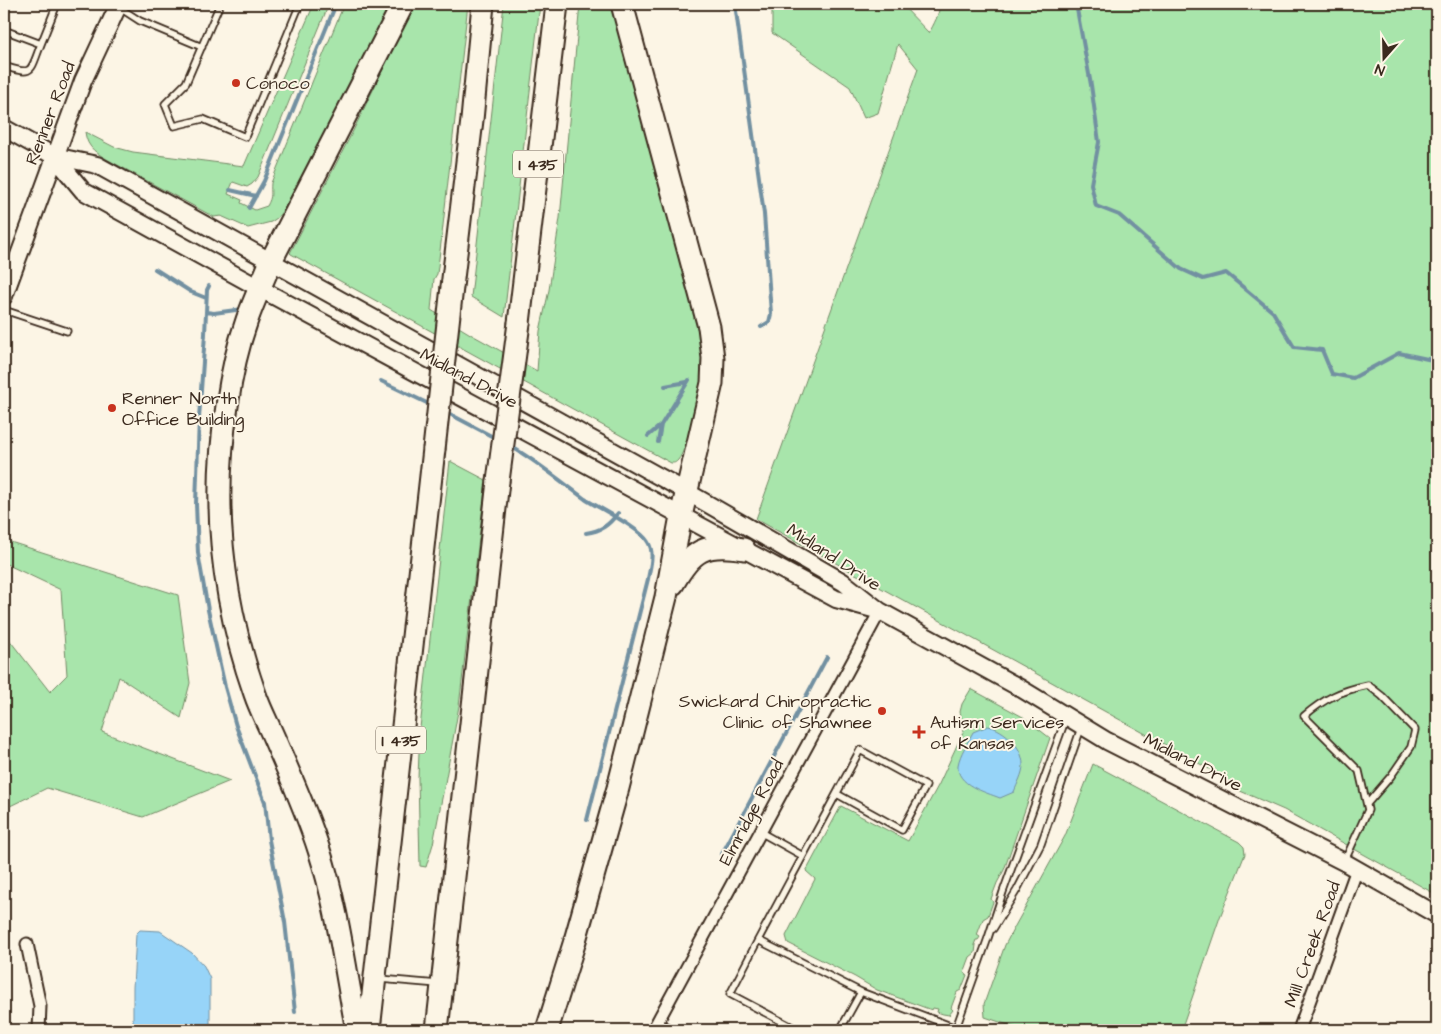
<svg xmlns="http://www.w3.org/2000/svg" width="1441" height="1034" viewBox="0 0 1441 1034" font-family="'Architects Daughter',sans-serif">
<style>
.green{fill:#a8e5ab;stroke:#728864}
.water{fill:#97d4f8;stroke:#7290a1}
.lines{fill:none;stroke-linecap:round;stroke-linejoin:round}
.stream{stroke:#7290a1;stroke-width:4}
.lane-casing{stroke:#3b2a1e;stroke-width:9}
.street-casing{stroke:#3b2a1e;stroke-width:15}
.secondary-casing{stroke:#3b2a1e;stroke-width:20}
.highway-casing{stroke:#3b2a1e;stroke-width:25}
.lane{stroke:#fcf5e5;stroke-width:5.5}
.street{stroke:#fcf5e5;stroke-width:11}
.secondary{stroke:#fcf5e5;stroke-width:16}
.highway{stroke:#fcf5e5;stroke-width:21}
.highway-bridge-casing{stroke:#3b2a1e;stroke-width:25;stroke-linecap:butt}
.highway-bridge{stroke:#fcf5e5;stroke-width:21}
.poi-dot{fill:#c8321e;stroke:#fcf5e5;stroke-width:2}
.labels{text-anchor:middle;stroke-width:4;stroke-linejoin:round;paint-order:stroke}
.shield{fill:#fcf5e5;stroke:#75675a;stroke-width:1}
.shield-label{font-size:16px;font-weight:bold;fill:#3b2a1e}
.poi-label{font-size:18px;fill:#3b2a1e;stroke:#fcf5e5;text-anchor:start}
.street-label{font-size:18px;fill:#3b2a1e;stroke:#fcf5e5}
</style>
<rect width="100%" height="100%" fill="#fcf5e5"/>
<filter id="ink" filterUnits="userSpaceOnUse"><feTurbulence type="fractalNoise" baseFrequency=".02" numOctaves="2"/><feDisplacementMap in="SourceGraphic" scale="10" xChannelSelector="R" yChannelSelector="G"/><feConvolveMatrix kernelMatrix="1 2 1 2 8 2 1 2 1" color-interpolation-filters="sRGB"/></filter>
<g filter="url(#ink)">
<path class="green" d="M 314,4 L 329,4 L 258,177 L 252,184 L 247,187 L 233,182 L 228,194 L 242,200 L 241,203 L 255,210 L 267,206 C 273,195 270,194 271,183 L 344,4 L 392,4 L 284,209 L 277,218 L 271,222 L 248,228 L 221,216 L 214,217 L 112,162 C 98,154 87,149 85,132 L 114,147 L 133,152 L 244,166 Z
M 415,4 L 468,4 L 441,243 L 437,274 L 434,279 L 431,310 L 472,335 L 537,371 L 540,331 L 549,290 L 560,218 L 580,4 L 617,4 L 701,338 C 703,351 705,364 703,377 C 702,392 687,450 678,460 C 675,463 675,463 671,463 L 291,254 L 290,253 L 352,133 Z
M 504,4 L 540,4 L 504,317 L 471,297 Z
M 772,4 L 901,4 L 929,33 C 934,24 939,15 940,4 L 1437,4 L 1437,895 L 1284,810 L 1224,784 L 1220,775 L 756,519 L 918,69 L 898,44 L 878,113 L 864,118 L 850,87 L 772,33 Z
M 450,461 L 486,480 L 459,706 L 445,783 L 433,844 L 426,867 L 420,866 L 418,778 L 420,728 Z
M 4,540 L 178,595 L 190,683 L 181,718 L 119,677 L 102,732 L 230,781 L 143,817 L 47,788 L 4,809 L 4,691 L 9,692 L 4,649 L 4,633 L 50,692 L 67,675 L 61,590 L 4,563 Z
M 971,689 L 1023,717 L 1050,738 L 1004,870 L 997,883 L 991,899 L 993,902 L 988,916 L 983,919 L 977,935 L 980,937 L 978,940 L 976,940 L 974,945 L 976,945 L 975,953 L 970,957 L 964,973 L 967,975 L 961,990 L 957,992 L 951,1008 L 953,1010 L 949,1015 L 943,1014 L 937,1012 L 938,1009 L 933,1008 L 932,1010 L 926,1008 L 877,990 L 855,977 L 788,943 L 786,936 L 815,879 L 806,871 L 808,868 L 841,806 L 908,841 L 939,784 L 964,730 L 960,712 L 962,704 Z
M 1093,764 L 1239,842 L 1244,847 L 1245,854 L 1220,917 L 1181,1030 L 1023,1030 L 985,1017 L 984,1004 L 1005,945 L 1015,926 L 1065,836 Z"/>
<path class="water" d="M 988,726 C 1004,729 1023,747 1023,765 C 1023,774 1017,784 1014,792 L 1000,798 C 985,792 956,785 958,765 C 960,754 968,742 973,732 Z
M 140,930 L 160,931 L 192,953 L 204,966 L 210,979 L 210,1030 L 133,1030 L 133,988 L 136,934 Z"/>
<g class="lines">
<path class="stream" d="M 735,4 L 764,214 L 771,314 L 769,322 L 761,327
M 1076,4 L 1091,85 L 1099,142 L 1091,184 L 1096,206 L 1119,215 L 1181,269 L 1203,279 L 1226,273 L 1273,312 L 1294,347 L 1322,350 L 1332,374 L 1353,378 L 1399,353 L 1437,361
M 230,190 L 256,196
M 249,208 L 264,181 L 336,4
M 155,269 L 191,292 L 206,298
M 209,286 L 207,290 L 205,334 L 199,418 L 196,504 L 198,553 L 208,610 L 225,687 L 236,726 L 265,802 L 269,840 L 285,922 L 295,1012
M 206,312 L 214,313 L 243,309
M 381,381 L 433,406
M 665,386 L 687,382
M 446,412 L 497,439
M 648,436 L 661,425
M 658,442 L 661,425 L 689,380
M 510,446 C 537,461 560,481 585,499 C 600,509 640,528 648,542 C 655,553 650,567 648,579 L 587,820
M 586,533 C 601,531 609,525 618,513
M 722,854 L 827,657"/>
<defs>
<path id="lane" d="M 220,4 L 186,83 L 165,104 L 174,126 L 203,119 L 245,137 L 300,4
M 120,8 L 140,21 L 202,47
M 4,30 L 41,44 L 57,4
M 4,66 C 34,76 30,72 41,44
M 4,310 L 67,331
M 760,832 L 803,856 L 758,940 L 861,992 L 956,1028 L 988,938 L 1003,892 L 1066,718
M 803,856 L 860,750 L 926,786 L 902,830 L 837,794
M 1345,860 L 1368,810 L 1359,771 L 1304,716 C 1325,698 1340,691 1368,685 L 1382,696 L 1415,730 L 1411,747 L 1391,776 L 1367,804
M 993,929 L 1017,890 L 1041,844 L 1081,728
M 758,940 L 730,994 L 798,1030
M 380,979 L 438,984
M 658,1022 L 674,1030
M 840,1030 L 861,992"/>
<path id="street" d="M 27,944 L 40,1006 L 39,1030
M 653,1030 L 880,611
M 1299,1030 L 1357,869"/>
<path id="secondary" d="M 4,128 L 54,156 L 97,165 L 687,492 L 843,582 L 880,611 L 1020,688 L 1107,741 L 1344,862 L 1437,915
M 54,156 L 83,191 L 259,288 L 836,599 L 873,609
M 4,296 L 83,81 L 119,4"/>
<path id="highway" d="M 452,287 L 472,120 L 483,4
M 519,323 L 557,4
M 673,584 C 692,550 705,542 744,549
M 357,1030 C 345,970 338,908 319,850 C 307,812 290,775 274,738 C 268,724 260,709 255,694 C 222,600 211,505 227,406 C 231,377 237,348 247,320 C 254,300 263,281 271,261 L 403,4
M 369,1030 L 434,449
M 437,1030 L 498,481
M 547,1030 L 574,944 L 618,788 L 666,597 L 681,516 L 712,383 L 713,358 L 709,327 L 622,4"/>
</defs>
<use href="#lane" class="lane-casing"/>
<use href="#street" class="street-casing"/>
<use href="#secondary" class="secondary-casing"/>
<use href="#highway" class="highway-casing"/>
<use href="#lane" class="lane"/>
<use href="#street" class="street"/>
<use href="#secondary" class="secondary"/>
<use href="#highway" class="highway"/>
<defs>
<path id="highway-bridge" d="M 434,449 L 452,287
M 498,481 L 519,323"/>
</defs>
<use href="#highway-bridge" class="highway-bridge-casing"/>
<use href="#highway-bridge" class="highway-bridge"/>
</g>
</g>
<g class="poi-dot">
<circle cx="236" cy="83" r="5"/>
<circle cx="112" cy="408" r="5"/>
<circle cx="882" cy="711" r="5"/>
<path d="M916.5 724.5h5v5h5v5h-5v5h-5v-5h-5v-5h5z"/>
</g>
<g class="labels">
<g class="shield">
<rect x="513" y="150.5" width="50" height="27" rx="4"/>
<rect x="376" y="726.5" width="50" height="27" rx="4"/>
</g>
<g class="shield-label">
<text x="538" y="170">I 435</text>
<text x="401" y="746">I 435</text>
</g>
<g class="poi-label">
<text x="246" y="89">Conoco</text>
<text x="122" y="404">Renner North<tspan x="122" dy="21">Office Building</tspan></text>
<text x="872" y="707" text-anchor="end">Swickard Chiropractic<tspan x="872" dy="21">Clinic of Shawnee</tspan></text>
<text x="930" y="728">Autism Services<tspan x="930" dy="21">of Kansas</tspan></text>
</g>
<g class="street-label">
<text transform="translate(50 113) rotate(-69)" y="6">Renner Road</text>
<text transform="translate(469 378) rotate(28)" y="6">Midland Drive</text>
<text transform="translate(834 557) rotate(33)" y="6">Midland Drive</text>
<text transform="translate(1193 762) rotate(27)" y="6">Midland Drive</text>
<text transform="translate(751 812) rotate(-62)" y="6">Elmridge Road</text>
<text transform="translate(1312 944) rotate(-70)" y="6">Mill Creek Road</text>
</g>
</g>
<rect width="1441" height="1034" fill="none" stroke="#fcf5e5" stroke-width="20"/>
<rect x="10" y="10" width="1421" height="1014" fill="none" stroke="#3b2a1e" stroke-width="2" filter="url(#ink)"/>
<g transform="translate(1384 58) rotate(200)" stroke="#fcf5e5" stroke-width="4" paint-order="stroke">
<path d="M0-4L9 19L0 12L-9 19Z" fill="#3b2a1e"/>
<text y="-8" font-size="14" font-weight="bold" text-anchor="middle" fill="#3b2a1e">N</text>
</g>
</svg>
